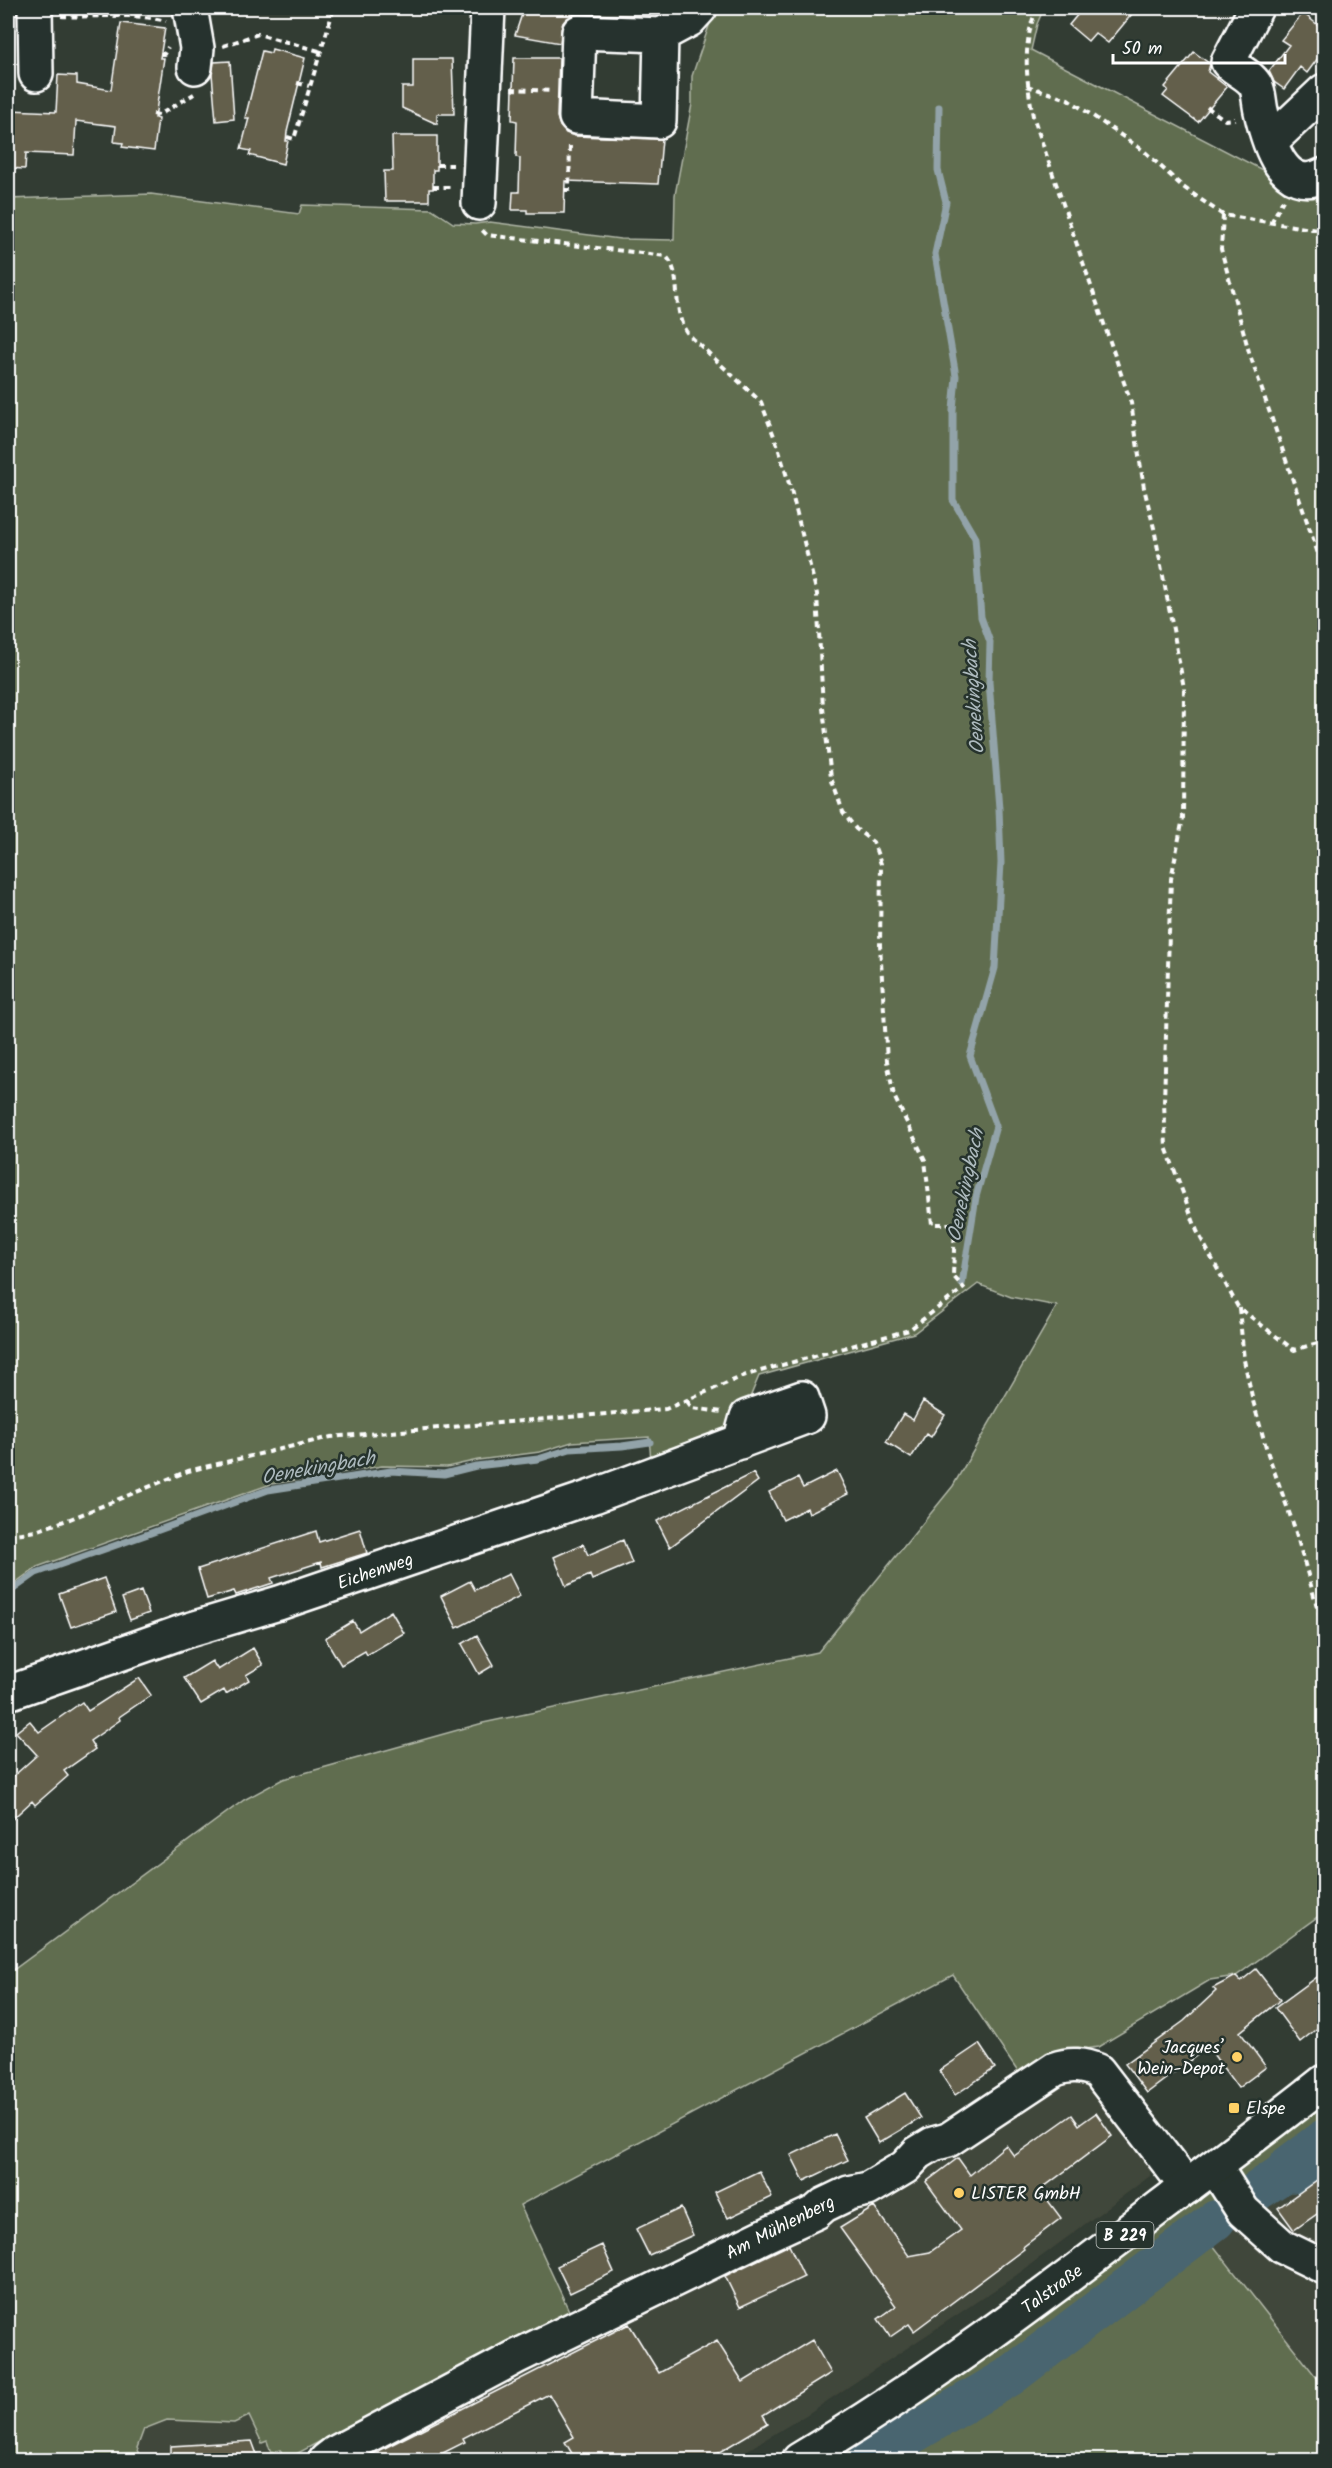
<svg xmlns="http://www.w3.org/2000/svg" width="1332" height="2468" viewBox="0 0 1332 2468" font-family="Kalam,sans-serif">
<style>
.built{fill:#41463a}
.green{fill:#606d4f;stroke:#b0b6a7;stroke-width:1.5}
.lines{fill:none;stroke-linecap:round;stroke-linejoin:round}
.stream{stroke:#92a3a9;stroke-width:7}
.river{stroke:#49656f;stroke-width:40}
.building{fill:#635f4c;stroke:#fff;stroke-width:1.5}
.minor-casing{stroke:#fff;stroke-width:38}
.major-casing{stroke:#fff;stroke-width:38}
.path{stroke:#fff;stroke-width:4;stroke-dasharray:6 4.5;stroke-linecap:butt}
.minor{stroke:#26332d;stroke-width:33}
.major{stroke:#26332d;stroke-width:33}
.poi-dot{fill:#ffd166;stroke:#26332d;stroke-width:2}
.labels{text-anchor:middle;stroke-width:5;stroke-linejoin:round;paint-order:stroke}
.shield{fill:#26332d;stroke:#bec2c0;stroke-width:1.5}
.shield-label{font-size:16px;font-weight:bold;fill:#fff}
.street-label{font-size:18px;fill:#fff;stroke:#26332d}
.poi-label{font-size:18px;fill:#fff;stroke:#26332d;text-anchor:start}
.water-label{font-size:20px;font-style:italic;fill:#adbabe;stroke:#26332d}
</style>
<rect width="100%" height="100%" fill="#323c33"/>
<filter id="ink" filterUnits="userSpaceOnUse"><feTurbulence type="fractalNoise" baseFrequency=".0167" numOctaves="2"/><feDisplacementMap in="SourceGraphic" scale="12" xChannelSelector="R" yChannelSelector="G"/><feConvolveMatrix kernelMatrix="1 2 1 2 8 2 1 2 1" color-interpolation-filters="sRGB"/></filter>
<g filter="url(#ink)">
<path class="built" d="M 1085,2076 L 1152,2158 L 1150,2176 L 1011,2279 L 806,2415 L 731,2460 L 348,2460 L 1059,2078 Z
M 1324,2157 L 1324,2387 L 1208,2240 Z
M 249,2416 L 262,2443 L 267,2441 L 280,2450 L 285,2460 L 301,2452 L 319,2460 L 143,2460 L 137,2448 L 144,2429 L 167,2420 L 234,2423 Z"/>
<path class="green" d="M 715,8 L 1044,8 L 1037,24 L 1031,50 L 1324,202 L 1324,1912 L 1236,1976 L 1210,1980 L 1098,2047 L 1078,2050 L 1020,2075 L 953,1975 L 520,2205 L 571,2315 L 538,2326 L 285,2460 L 280,2450 L 271,2453 L 267,2441 L 262,2443 L 249,2416 L 234,2423 L 167,2420 L 144,2429 L 137,2448 L 143,2460 L 8,2460 L 8,1974 L 244,1800 L 283,1779 L 483,1723 L 818,1652 L 953,1486 L 1057,1306 L 1011,1297 L 978,1284 L 914,1333 L 759,1376 L 736,1431 L 651,1461 L 649,1437 L 572,1442 L 540,1452 L 478,1460 L 447,1467 L 382,1466 L 271,1484 L 37,1567 L 8,1588 L 8,199 L 151,194 L 299,214 L 302,205 L 432,209 L 453,223 L 475,224 L 490,222 L 620,239 L 674,240 L 675,195 L 692,104 L 692,76 Z
M 1324,2101 L 1324,2157 L 1209,2240 L 1324,2387 L 1324,2460 L 823,2460 Z"/>
<g class="lines">
<path class="stream" d="M 939,107 L 938,170 L 946,202 L 935,254 L 956,376 L 953,410 L 953,500 L 975,538 L 981,617 L 990,642 L 989,682 L 999,808 L 1001,863 L 995,968 L 970,1056 L 996,1126 L 976,1197 L 962,1284
M 8,1593 L 36,1573 L 148,1534 L 268,1490 L 391,1471 L 444,1474 L 476,1466 L 538,1459 L 570,1449 L 622,1446 L 650,1442"/>
<path class="river" d="M 1285,2172 L 1288,2166 L 1324,2139
M 1238,2204 L 1285,2172 L 1324,2175
M 868,2460 L 1009,2377 L 1216,2220"/>
</g>
<path class="building" d="M 1083,8 L 1137,8 L 1108,43 L 1095,33 L 1088,41 L 1069,25 Z
M 532,9 L 574,11 L 574,15 L 563,23 L 560,43 L 515,35 L 523,11 L 532,11 Z
M 1303,13 L 1324,30 L 1324,50 L 1307,73 L 1300,67 L 1284,89 L 1274,82 L 1269,71 L 1289,45 L 1281,40 Z
M 121,23 L 165,28 L 160,58 L 164,58 L 155,118 L 158,119 L 154,151 L 122,147 L 123,143 L 114,142 L 116,126 L 76,121 L 74,155 L 26,153 L 25,169 L 8,168 L 10,110 L 56,112 L 58,75 L 77,76 L 77,84 L 111,90 Z
M 272,49 L 305,58 L 287,132 L 286,141 L 288,141 L 283,164 L 249,155 L 251,151 L 241,149 L 249,118 L 245,118 L 262,51 L 271,53 Z
M 1194,52 L 1210,64 L 1208,72 L 1227,87 L 1198,122 L 1163,96 L 1168,90 L 1165,87 Z
M 514,58 L 559,58 L 557,117 L 560,126 L 566,133 L 575,136 L 662,139 L 658,184 L 565,181 L 564,213 L 527,213 L 527,210 L 512,210 L 513,192 L 519,192 L 520,158 L 516,157 L 517,121 L 512,120 Z
M 413,59 L 452,59 L 454,114 L 437,114 L 437,124 L 402,108 L 402,87 L 413,87 Z
M 230,61 L 234,119 L 216,121 L 212,74 L 214,62 Z
M 392,136 L 437,136 L 437,170 L 433,170 L 433,189 L 429,189 L 429,201 L 385,201 L 384,171 L 393,171 Z
M 923,1401 L 945,1415 L 931,1437 L 926,1434 L 911,1458 L 886,1442 L 903,1414 L 913,1420 Z
M 837,1471 L 848,1494 L 809,1513 L 807,1508 L 783,1520 L 769,1492 L 798,1478 L 803,1488 Z
M 753,1473 L 758,1481 L 670,1547 L 657,1521 Z
M 360,1529 L 367,1553 L 322,1567 L 321,1562 L 271,1578 L 273,1583 L 236,1595 L 234,1591 L 207,1599 L 198,1569 L 316,1531 L 319,1542 Z
M 623,1540 L 632,1563 L 592,1580 L 590,1575 L 566,1586 L 554,1557 L 583,1544 L 588,1555 Z
M 509,1574 L 520,1596 L 457,1628 L 441,1596 L 470,1581 L 475,1590 Z
M 104,1578 L 116,1612 L 71,1627 L 59,1594 Z
M 141,1591 L 149,1613 L 130,1620 L 122,1598 Z
M 391,1611 L 404,1633 L 367,1655 L 365,1651 L 341,1665 L 325,1638 L 353,1621 L 359,1631 Z
M 477,1635 L 494,1665 L 479,1674 L 462,1644 Z
M 253,1648 L 263,1665 L 246,1675 L 249,1680 L 226,1694 L 224,1690 L 201,1704 L 184,1678 L 212,1661 L 218,1670 Z
M 139,1678 L 151,1695 L 119,1717 L 120,1720 L 90,1741 L 95,1749 L 64,1771 L 68,1776 L 35,1805 L 32,1801 L 8,1823 L 8,1781 L 37,1755 L 16,1732 L 30,1721 L 39,1732 L 82,1702 L 88,1711 Z
M 1256,1969 L 1280,2000 L 1240,2032 L 1266,2067 L 1238,2088 L 1208,2047 L 1147,2093 L 1125,2064 L 1184,2021 L 1216,1991 L 1213,1988 L 1236,1976 L 1241,1981 Z
M 1324,1972 L 1324,2023 L 1300,2042 L 1275,2008 Z
M 979,2044 L 995,2068 L 955,2095 L 939,2071 Z
M 905,2093 L 921,2118 L 879,2143 L 864,2118 Z
M 1096,2113 L 1112,2136 L 1040,2190 L 1061,2218 L 1023,2247 L 1024,2249 L 914,2331 L 909,2324 L 890,2337 L 878,2319 L 896,2306 L 840,2228 L 874,2207 L 909,2256 L 930,2252 L 961,2230 L 926,2182 L 958,2158 L 970,2175 L 1006,2145 L 1014,2156 L 1072,2115 L 1079,2125 Z
M 835,2134 L 848,2160 L 804,2181 L 791,2155 Z
M 759,2171 L 772,2197 L 728,2218 L 715,2192 Z
M 1324,2175 L 1324,2209 L 1294,2230 L 1278,2208 Z
M 681,2208 L 693,2235 L 649,2255 L 636,2229 Z
M 602,2245 L 614,2272 L 570,2293 L 557,2266 Z
M 789,2245 L 804,2277 L 740,2307 L 725,2276 Z
M 629,2324 L 659,2373 L 717,2341 L 743,2382 L 812,2340 L 831,2373 L 763,2415 L 768,2423 L 706,2460 L 576,2460 L 565,2442 L 574,2437 L 549,2394 L 463,2438 L 465,2442 L 429,2460 L 361,2460 Z
M 252,2441 L 259,2460 L 171,2460 L 171,2446 Z"/>
<g class="lines">
<defs>
<path id="minor" d="M 35,8 L 36,74
M 190,8 L 197,48 L 195,67
M 1256,8 L 1228,62 C 1235,69 1249,75 1254,83 C 1259,89 1259,103 1261,111 C 1268,142 1283,196 1324,175
M 579,32 L 661,35 L 659,121 L 576,117 Z
M 661,35 L 689,20 L 700,8
M 1270,142 L 1324,91
M 479,203 L 488,8
M 8,1693 L 185,1631 L 279,1603 L 594,1496 L 808,1416 L 802,1398 L 747,1417 L 740,1442
M 1215,2167 L 1243,2211 L 1283,2247 L 1324,2267
M 326,2460 L 335,2453 L 516,2357 L 764,2236 L 816,2212 L 824,2205 L 849,2193 L 868,2189 L 905,2167 L 918,2153 L 933,2144 L 948,2140 L 1055,2069 C 1071,2063 1083,2065 1098,2071 L 1187,2187"/>
<path id="major" d="M 799,2460 C 926,2384 1044,2296 1161,2206 C 1216,2165 1271,2124 1324,2082"/>
</defs>
<use href="#minor" class="minor-casing"/>
<use href="#major" class="major-casing"/>
<path class="path" d="M 1037,8 C 1022,43 1026,79 1033,116 L 1131,403 L 1144,488 L 1154,528 L 1184,688 L 1183,818 L 1171,879 L 1169,933 L 1164,1103 L 1166,1147 L 1197,1231 L 1238,1307 L 1294,1350 L 1324,1341
M 61,16 C 97,18 131,12 166,21
M 223,46 L 258,34 L 319,51
M 1322,53 L 1324,55
M 160,54 L 164,54 L 168,47
M 297,83 L 309,86
M 1027,86 L 1068,99 L 1144,151 L 1183,187 L 1223,215 L 1324,231
M 511,89 L 552,91
M 1207,107 L 1225,120 L 1235,119
M 153,114 L 159,115 L 194,94
M 287,137 L 294,139 L 334,8
M 437,165 L 453,165
M 433,187 L 452,187
M 565,190 L 569,190 L 570,144
M 1223,215 L 1221,249 L 1249,352 L 1324,571
M 1271,223 L 1283,200
M 1239,1308 L 1244,1360 L 1253,1401 L 1268,1454 L 1294,1526 L 1324,1631
M 687,1401 L 692,1408 L 722,1412
M 8,1535 L 36,1531 L 70,1519 L 188,1471 L 331,1437 L 666,1409 L 746,1375 L 909,1330 L 964,1288 L 953,1276 L 955,1224 L 932,1224 L 925,1160 L 894,1096 L 887,1061 L 880,945 L 881,864 L 873,842 L 856,829 L 843,812 L 831,778 L 823,708 L 817,594 L 791,490 L 777,444 L 761,402 L 688,334 C 670,311 684,275 666,256 L 487,235 L 482,230
M 1324,1711 L 1322,1770 L 1324,1776"/>
<use href="#minor" class="minor"/>
<use href="#major" class="major"/>
</g>
</g>
<g class="poi-dot">
<circle cx="1237" cy="2057" r="6"/>
<rect x="1228" y="2102" width="12" height="12" rx="3"/>
<circle cx="959" cy="2193" r="6"/>
</g>
<g class="labels">
<rect class="shield" x="1096.5" y="2222" width="57" height="26" rx="4.5"/>
<g class="shield-label">
<text x="1125" y="2241">B 229</text>
</g>
<g class="street-label">
<text transform="translate(375 1571) rotate(-19)" y="6">Eichenweg</text>
<text transform="translate(780 2227) rotate(-27)" y="6">Am Mühlenberg</text>
<text transform="translate(1052 2289) rotate(-36)" y="6">Talstraße</text>
</g>
<g class="poi-label">
<text x="1225" y="2053" text-anchor="end">Jacques’<tspan x="1225" dy="21">Wein-Depot</tspan></text>
<text x="1246" y="2114">Elspe</text>
<text x="971" y="2199">LISTER GmbH</text>
</g>
<g class="water-label">
<text transform="translate(973 697) rotate(-94)" y="7">Oenekingbach</text>
<text transform="translate(965 1185) rotate(-78)" y="7">Oenekingbach</text>
<text transform="translate(318 1467) rotate(-10)" y="7">Oenekingbach</text>
</g>
</g>
<rect width="1332" height="2468" fill="none" stroke="#26332d" stroke-width="30"/>
<rect x="15" y="15" width="1302" height="2438" fill="none" stroke="#fff" stroke-width="2" filter="url(#ink)"/>
<path d="M1113 54v9h172v-9" fill="none" stroke="#ffffff" stroke-width="3"/>
<text x="1122" y="54" font-size="18" fill="#ffffff" stroke="#26332d" stroke-width="4.5" paint-order="stroke">50 m</text>
</svg>
